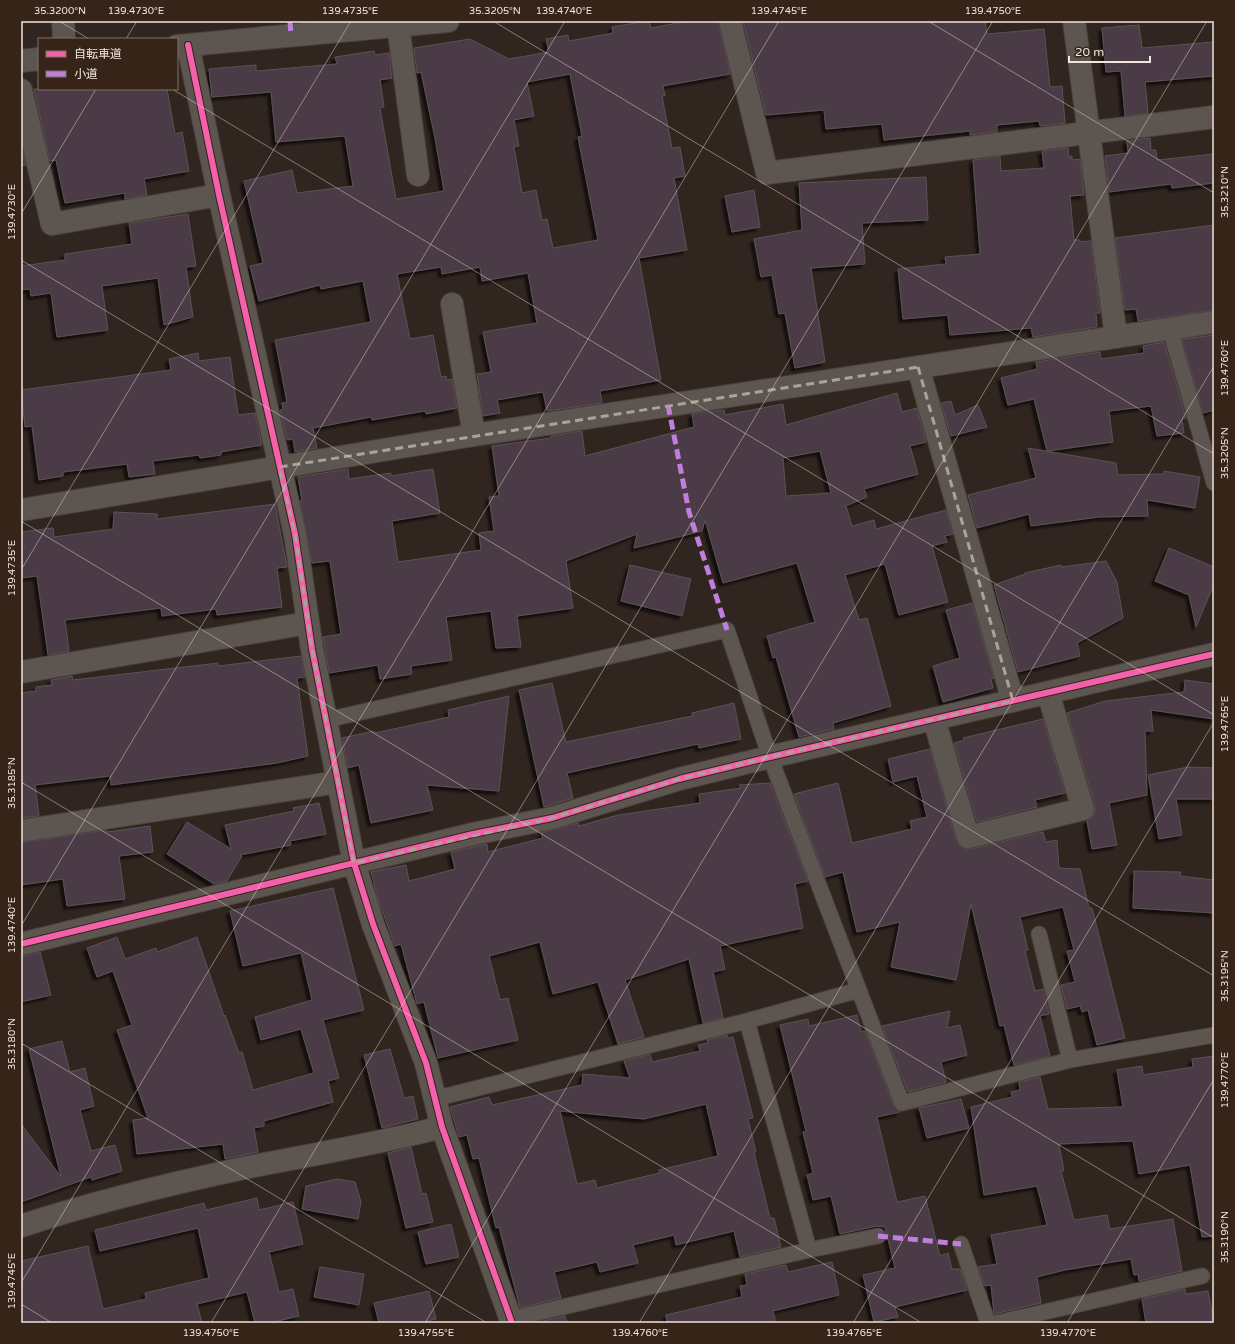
<svg xmlns="http://www.w3.org/2000/svg" width="1235" height="1344" viewBox="0 0 1235 1344" font-family="'Varela Round','Noto Sans JP',sans-serif">
<style>
.building{fill:#4b3b46;stroke:#5a5354;fill-rule:evenodd;filter:url(#shadow)}
.lines{fill:none;stroke-linecap:round;stroke-linejoin:round}
.lane-casing{stroke:#4b423d;stroke-width:17}
.street-casing{stroke:#4b423d;stroke-width:24}
.lane{stroke:#5d5550;stroke-width:15}
.street{stroke:#5d5550;stroke-width:22}
.quiet{stroke:#c07fdc;stroke-width:5;stroke-dasharray:10 5;stroke-linecap:butt}
.cycleway-casing{stroke:#362419;stroke-width:8}
.cycleway{stroke:#f560ab;stroke-width:6}
.marked{fill:none;stroke:#ada29a;stroke-width:3;stroke-dasharray:8 5;stroke-linejoin:round}
.ticks{fill:none;stroke:#f1e5dd;stroke-width:1;stroke-opacity:0.45}
.neatline{fill:none;stroke:#f1e5dd;stroke-width:1.5}
.ticks-label{font-size:10px;text-anchor:middle;fill:#f1e5dd}
</style>
<defs>
<filter id="shadow"><feDropShadow dx="-3.5" dy="3.5" stdDeviation="1" flood-color="#0009"/></filter>
</defs>
<rect width="100%" height="100%" fill="#30251f"/>
<path class="building" d="M 647,21 L 649,21 L 651,28 L 688,21 L 718,21 L 730,74 L 663,86 L 665,96 L 662,96 L 672,148 L 680,147 L 685,176 L 674,178 L 687,250 L 639,258 L 661,380 L 600,391 L 602,403 L 547,411 L 543,392 L 497,400 L 500,413 L 483,416 L 477,374 L 491,372 L 483,332 L 537,323 L 528,273 L 482,281 L 480,267 L 442,274 L 441,267 L 397,274 L 410,339 L 433,335 L 441,377 L 446,376 L 447,380 L 452,379 L 457,408 L 426,414 L 425,411 L 372,420 L 371,417 L 313,428 L 317,448 L 295,452 L 293,439 L 287,440 L 280,410 L 283,409 L 282,403 L 287,402 L 275,340 L 371,322 L 363,281 L 321,289 L 320,285 L 259,301 L 250,266 L 263,263 L 244,181 L 292,170 L 297,193 L 353,186 L 345,136 L 276,142 L 271,92 L 212,97 L 209,69 L 256,65 L 256,71 L 337,64 L 335,57 L 374,51 L 375,55 L 389,53 L 392,78 L 380,80 L 384,107 L 380,108 L 396,199 L 444,191 L 435,138 L 421,72 L 417,73 L 414,48 L 470,39 L 509,59 L 549,52 L 546,39 L 568,35 L 569,41 L 613,33 L 612,27 ZM 570,74 L 582,136 L 578,137 L 598,240 L 553,248 L 547,219 L 542,220 L 536,190 L 522,193 L 514,147 L 519,146 L 514,120 L 534,116 L 527,82 Z
M 743,21 L 985,21 L 987,34 L 1044,29 L 1050,87 L 1062,86 L 1065,123 L 1040,126 L 1039,121 L 997,125 L 997,132 L 970,135 L 970,131 L 884,140 L 882,124 L 826,129 L 824,110 L 766,115 Z
M 1139,25 L 1142,48 L 1214,42 L 1214,76 L 1145,82 L 1148,113 L 1125,116 L 1121,71 L 1106,72 L 1102,28 Z
M 34,89 L 167,89 L 175,134 L 182,132 L 189,171 L 144,179 L 147,195 L 125,199 L 125,193 L 65,203 L 56,160 L 50,161 Z
M 1150,138 L 1151,150 L 1156,150 L 1157,160 L 1214,154 L 1214,183 L 1172,188 L 1171,184 L 1109,192 L 1105,156 L 1128,153 L 1127,141 Z
M 21,145 L 26,165 L 21,166 Z
M 1068,148 L 1069,157 L 1072,156 L 1072,160 L 1080,159 L 1084,195 L 1070,196 L 1074,240 L 1080,240 L 1080,242 L 1091,241 L 1100,313 L 1096,313 L 1097,327 L 1033,337 L 1031,328 L 950,335 L 948,315 L 903,319 L 898,269 L 946,264 L 945,257 L 980,254 L 973,160 L 1000,156 L 1001,171 L 1044,168 L 1042,151 Z
M 926,177 L 928,220 L 862,223 L 865,264 L 811,268 L 825,362 L 795,368 L 785,313 L 779,314 L 772,275 L 761,277 L 754,239 L 802,230 L 799,183 Z
M 754,190 L 760,227 L 732,232 L 725,196 Z
M 188,214 L 196,266 L 186,267 L 193,317 L 164,325 L 158,278 L 102,286 L 108,330 L 57,337 L 51,293 L 31,296 L 30,289 L 21,290 L 21,266 L 65,260 L 65,254 L 132,244 L 129,223 Z
M 1214,225 L 1214,310 L 1138,321 L 1136,309 L 1125,310 L 1115,238 Z
M 1214,335 L 1214,410 L 1203,413 L 1182,339 Z
M 1164,342 L 1186,418 L 1182,419 L 1184,433 L 1157,436 L 1151,406 L 1109,411 L 1113,442 L 1047,451 L 1034,399 L 1008,405 L 1001,378 L 1037,369 L 1036,362 L 1100,352 L 1101,359 L 1144,353 L 1143,346 Z
M 198,353 L 199,361 L 230,357 L 238,415 L 255,413 L 262,445 L 221,452 L 221,455 L 200,458 L 199,455 L 153,461 L 155,474 L 129,477 L 127,464 L 63,472 L 63,476 L 39,480 L 32,426 L 25,427 L 21,390 L 171,370 L 169,359 Z
M 897,393 L 902,412 L 917,408 L 926,442 L 910,446 L 918,474 L 864,489 L 867,497 L 846,506 L 852,526 L 874,520 L 876,529 L 946,510 L 953,534 L 945,536 L 947,542 L 932,546 L 948,602 L 899,615 L 885,564 L 845,575 L 859,620 L 867,618 L 891,706 L 833,723 L 834,729 L 799,737 L 776,657 L 773,658 L 767,636 L 815,622 L 797,563 L 723,583 L 705,520 L 702,531 L 634,548 L 637,534 L 566,561 L 573,608 L 517,616 L 521,647 L 496,648 L 491,611 L 446,617 L 452,660 L 411,666 L 412,674 L 380,679 L 378,665 L 329,673 L 323,637 L 341,634 L 330,561 L 312,563 L 300,501 L 302,501 L 298,477 L 348,469 L 349,479 L 391,473 L 391,476 L 433,469 L 440,513 L 392,521 L 398,562 L 481,550 L 479,533 L 494,531 L 489,497 L 499,496 L 492,446 L 551,438 L 551,436 L 582,431 L 585,456 L 694,427 L 692,414 L 724,410 L 725,415 L 783,404 L 786,425 ZM 820,451 L 831,493 L 786,496 L 783,458 Z
M 951,401 L 955,415 L 978,405 L 987,427 L 951,436 L 941,403 Z
M 1028,448 L 1116,463 L 1118,475 L 1164,474 L 1164,471 L 1200,477 L 1195,508 L 1147,500 L 1148,516 L 1099,517 L 1031,526 L 1029,514 L 977,528 L 968,495 L 1036,478 Z
M 275,504 L 287,567 L 277,568 L 282,607 L 217,615 L 216,609 L 162,616 L 161,608 L 65,620 L 69,651 L 48,655 L 37,576 L 21,578 L 21,532 L 53,528 L 54,537 L 113,529 L 114,512 L 157,514 L 157,519 Z
M 1169,548 L 1214,567 L 1214,584 L 1196,627 L 1189,595 L 1155,581 Z
M 1106,561 L 1117,582 L 1123,618 L 1077,643 L 1080,656 L 1018,672 L 994,585 L 1025,574 L 1025,573 L 1061,565 L 1062,567 Z
M 630,565 L 691,579 L 682,616 L 621,601 Z
M 972,603 L 994,678 L 991,679 L 993,688 L 943,702 L 933,666 L 960,658 L 946,610 Z
M 301,656 L 305,677 L 297,678 L 308,756 L 277,763 L 111,785 L 110,776 L 35,785 L 39,816 L 21,818 L 21,693 L 36,691 L 36,687 L 52,685 L 51,680 L 72,676 L 73,680 L 218,663 L 218,666 Z
M 1185,680 L 1214,684 L 1214,719 L 1151,710 L 1153,731 L 1145,731 L 1147,795 L 1109,803 L 1117,845 L 1092,849 L 1087,821 L 1092,818 L 1095,812 L 1095,805 L 1067,713 L 1105,701 L 1184,692 Z
M 552,683 L 566,742 L 692,716 L 692,713 L 734,703 L 741,739 L 699,748 L 698,744 L 567,773 L 573,798 L 544,807 L 519,690 Z
M 509,696 L 499,791 L 427,785 L 433,810 L 371,823 L 359,765 L 348,768 L 342,738 L 374,731 L 375,733 L 449,717 L 448,710 Z
M 1043,719 L 1065,793 L 1035,800 L 1037,807 L 977,822 L 954,743 L 964,740 L 963,738 Z
M 930,749 L 956,840 L 960,846 L 965,849 L 971,849 L 1043,832 L 1046,842 L 1057,840 L 1059,868 L 1080,869 L 1089,908 L 1092,908 L 1125,1038 L 1097,1045 L 1088,1010 L 1082,1012 L 1080,1006 L 1067,1009 L 1061,985 L 1075,982 L 1067,951 L 1074,950 L 1063,907 L 1020,917 L 1028,950 L 1025,951 L 1035,991 L 1043,989 L 1049,1014 L 1040,1016 L 1050,1056 L 1014,1065 L 1004,1025 L 1000,1026 L 971,904 L 956,980 L 891,967 L 900,922 L 857,932 L 843,872 L 825,877 L 794,794 L 838,783 L 852,843 L 912,829 L 910,821 L 927,817 L 917,776 L 893,782 L 888,759 Z
M 1188,767 L 1214,768 L 1214,799 L 1176,799 L 1182,835 L 1159,839 L 1148,775 Z
M 770,783 L 808,881 L 795,884 L 803,928 L 720,946 L 725,969 L 713,972 L 723,1018 L 703,1023 L 689,959 L 625,980 L 644,1037 L 618,1044 L 598,982 L 553,994 L 540,942 L 489,956 L 500,1000 L 508,998 L 518,1040 L 438,1058 L 424,1002 L 417,1004 L 401,944 L 395,946 L 378,899 L 371,872 L 406,865 L 409,881 L 455,869 L 451,852 L 487,844 L 488,852 L 543,838 L 541,833 L 578,823 L 579,826 L 618,815 L 700,803 L 699,794 L 741,788 L 739,785 Z
M 319,803 L 326,834 L 290,841 L 291,845 L 240,855 L 242,856 L 227,881 L 214,884 L 167,854 L 187,822 L 231,849 L 225,825 L 294,811 L 293,808 Z
M 150,826 L 153,852 L 119,856 L 125,899 L 67,906 L 63,879 L 21,885 L 21,843 L 106,830 L 107,832 Z
M 1134,871 L 1181,872 L 1180,876 L 1214,880 L 1214,913 L 1133,908 Z
M 333,888 L 364,1010 L 323,1020 L 339,1078 L 328,1081 L 333,1102 L 264,1121 L 264,1126 L 254,1128 L 258,1152 L 225,1159 L 223,1144 L 137,1154 L 133,1120 L 148,1118 L 117,1030 L 132,1025 L 113,971 L 97,977 L 87,948 L 117,937 L 125,959 L 156,948 L 157,952 L 197,937 L 224,1016 L 225,1015 L 239,1053 L 242,1052 L 253,1090 L 314,1073 L 301,1029 L 261,1040 L 255,1017 L 312,1000 L 301,953 L 243,966 L 230,911 Z
M 40,952 L 51,995 L 21,1002 L 21,957 Z
M 950,1011 L 947,1028 L 960,1025 L 967,1055 L 941,1062 L 946,1082 L 908,1092 L 882,1026 Z
M 857,1015 L 861,1032 L 865,1031 L 894,1106 L 900,1112 L 877,1117 L 897,1202 L 925,1196 L 940,1256 L 948,1253 L 952,1269 L 960,1269 L 967,1290 L 895,1307 L 898,1317 L 874,1322 L 863,1275 L 895,1268 L 885,1227 L 877,1226 L 840,1234 L 831,1196 L 813,1200 L 807,1175 L 813,1173 L 803,1132 L 806,1131 L 780,1025 L 808,1019 L 809,1026 Z
M 727,1035 L 728,1038 L 733,1037 L 753,1118 L 748,1119 L 756,1152 L 754,1152 L 770,1218 L 774,1218 L 781,1247 L 740,1257 L 734,1231 L 676,1245 L 674,1235 L 633,1245 L 638,1263 L 600,1272 L 597,1262 L 554,1272 L 561,1298 L 520,1308 L 499,1227 L 496,1228 L 479,1158 L 473,1159 L 467,1135 L 459,1137 L 450,1107 L 489,1097 L 492,1105 L 582,1085 L 583,1074 L 630,1078 L 624,1061 L 650,1054 L 652,1062 L 700,1051 L 698,1045 L 708,1043 L 707,1040 ZM 706,1104 L 718,1156 L 659,1170 L 659,1173 L 597,1188 L 595,1180 L 577,1184 L 560,1111 L 644,1119 Z
M 62,1041 L 70,1072 L 85,1068 L 94,1106 L 80,1110 L 91,1151 L 115,1145 L 122,1171 L 92,1180 L 91,1177 L 21,1202 L 21,1124 L 61,1177 L 29,1049 Z
M 390,1049 L 404,1098 L 413,1096 L 418,1119 L 382,1128 L 364,1055 Z
M 1214,1056 L 1214,1236 L 1202,1237 L 1190,1165 L 1139,1174 L 1133,1141 L 1059,1144 L 1064,1171 L 1061,1171 L 1074,1220 L 1107,1215 L 1110,1229 L 1173,1219 L 1182,1271 L 1139,1281 L 1138,1274 L 1134,1275 L 1131,1259 L 1065,1270 L 1037,1277 L 1041,1303 L 994,1314 L 991,1285 L 985,1286 L 978,1267 L 997,1264 L 991,1235 L 1047,1225 L 1037,1186 L 984,1195 L 971,1107 L 1012,1097 L 1011,1092 L 1020,1090 L 1019,1082 L 1040,1077 L 1048,1109 L 1123,1107 L 1117,1070 L 1142,1066 L 1143,1075 L 1193,1067 L 1192,1059 Z
M 961,1099 L 969,1128 L 927,1138 L 919,1108 Z
M 411,1147 L 422,1194 L 426,1193 L 433,1222 L 406,1228 L 388,1153 Z
M 337,1179 L 355,1182 L 361,1202 L 358,1219 L 302,1209 L 306,1186 Z
M 257,1198 L 259,1210 L 293,1202 L 303,1244 L 269,1252 L 279,1292 L 293,1289 L 299,1316 L 269,1323 L 255,1323 L 247,1292 L 197,1304 L 202,1323 L 21,1323 L 21,1261 L 88,1246 L 103,1309 L 146,1299 L 145,1293 L 209,1278 L 198,1228 L 100,1251 L 95,1230 L 204,1203 L 206,1210 Z
M 451,1224 L 459,1257 L 426,1264 L 418,1232 Z
M 832,1262 L 839,1295 L 773,1311 L 776,1323 L 667,1323 L 666,1315 L 742,1297 L 740,1286 L 747,1285 L 745,1274 L 786,1265 L 788,1272 Z
M 320,1267 L 364,1274 L 359,1305 L 314,1297 Z
M 1185,1289 L 1186,1294 L 1208,1291 L 1214,1323 L 1146,1323 L 1142,1299 Z
M 429,1291 L 436,1319 L 419,1323 L 379,1323 L 374,1303 Z
M 565,1316 L 567,1323 L 534,1323 Z"/>
<g class="lines">
<defs>
<path id="lane" d="M 1170,329 L 1214,483
M 326,720 L 727,630 L 770,757 L 902,1103 L 1070,1060 L 1214,1035
M 1039,934 L 1070,1060
M 747,1021 L 809,1250
M 434,1099 L 747,1021 L 859,990
M 961,1244 L 988,1323
M 511,1319 L 809,1250 L 878,1236
M 996,1323 L 1202,1276"/>
<path id="street" d="M 63,21 L 64,39
M 730,21 L 767,173 L 1214,117
M 1074,21 L 1116,337
M 398,25 L 418,175
M 188,45 L 219,195 L 295,534 L 312,649 L 354,863 L 373,924 L 426,1063 L 442,1127 L 512,1323
M 177,46 L 448,21
M 21,61 L 39,59
M 21,90 L 52,224 L 219,195
M 452,304 L 474,435
M 918,367 L 1013,701
M 21,510 L 474,435 L 1214,322
M 21,672 L 308,623
M 934,719 L 968,837 L 1083,809 L 1048,693
M 21,831 L 338,782
M 21,944 L 473,834 L 552,818 L 679,779 L 770,757 L 1214,654
M 21,1226 C 94,1202 169,1184 244,1168 C 310,1155 377,1144 442,1127"/>
</defs>
<use href="#lane" class="lane-casing"/>
<use href="#street" class="street-casing"/>
<use href="#lane" class="lane"/>
<use href="#street" class="street"/>
<path class="quiet" d="M 290,21 L 291,35
M 668,405 L 689,512 L 727,630
M 878,1236 L 961,1244"/>
<defs>
<path id="cycleway" d="M 188,45 L 219,195 L 295,534 L 312,649 L 354,863 L 373,924 L 426,1063 L 442,1127 L 512,1323
M 21,944 L 473,834 L 552,818 L 679,779 L 770,757 L 1214,654"/>
</defs>
<use href="#cycleway" class="cycleway-casing"/>
<use href="#cycleway" class="cycleway"/>
</g>
<path class="marked" d="M 918,367 L 1013,701 L 770,757 L 679,779 L 552,818 L 354,863 L 312,649 L 295,534 L 279,467 Z"/>
<path class="ticks" d="M 59,21 L 89,39M 493,21 L 1214,454M 928,21 L 1214,193M 126,39 L 137,21M 172,89 L 1214,715M 21,214 L 96,89M 21,260 L 1214,976M 21,521 L 1214,1238M 21,570 L 351,21M 21,782 L 922,1323M 21,926 L 565,21M 21,1043 L 487,1323M 21,1283 L 779,21M 21,1304 L 52,1323M 211,1323 L 993,21M 425,1323 L 1207,21M 639,1323 L 1214,366M 853,1323 L 1214,722M 1067,1323 L 1214,1079"/>
<rect width="1235" height="1344" fill="none" stroke="#362419" stroke-width="44"/>
<rect x="38" y="38" width="140" height="52" fill="#362419" stroke="#817167"/>
<rect x="46" y="51" width="20" height="6" fill="#f560ab" stroke="#817167"/>
<text x="74" y="58" font-size="12" fill="#f1e5dd">自転車道</text>
<rect x="46" y="71" width="20" height="6" fill="#c07fdc" stroke="#817167"/>
<text x="74" y="78" font-size="12" fill="#f1e5dd">小道</text>
<path d="M1069 56v6h81v-6" fill="none" stroke="#f1e5dd" stroke-width="2"/>
<text x="1075" y="56" font-size="12" fill="#f1e5dd" stroke="#362419" stroke-width="3" paint-order="stroke">20 m</text>
<rect x="22" y="22" width="1191" height="1300" class="neatline"/>
<g class="ticks-label">
<text x="60" y="14">35.3200°N</text>
<text x="136" y="14">139.4730°E</text>
<text x="350" y="14">139.4735°E</text>
<text x="495" y="14">35.3205°N</text>
<text x="564" y="14">139.4740°E</text>
<text x="779" y="14">139.4745°E</text>
<text x="993" y="14">139.4750°E</text>
<text transform="translate(1224 192) rotate(-90)" y="4">35.3210°N</text>
<text transform="translate(11 212) rotate(-90)" y="4">139.4730°E</text>
<text transform="translate(1224 368) rotate(-90)" y="4">139.4760°E</text>
<text transform="translate(1224 453) rotate(-90)" y="4">35.3205°N</text>
<text transform="translate(11 568) rotate(-90)" y="4">139.4735°E</text>
<text transform="translate(1224 724) rotate(-90)" y="4">139.4765°E</text>
<text transform="translate(11 783) rotate(-90)" y="4">35.3185°N</text>
<text transform="translate(11 925) rotate(-90)" y="4">139.4740°E</text>
<text transform="translate(1224 976) rotate(-90)" y="4">35.3195°N</text>
<text transform="translate(11 1044) rotate(-90)" y="4">35.3180°N</text>
<text transform="translate(1224 1080) rotate(-90)" y="4">139.4770°E</text>
<text transform="translate(1224 1237) rotate(-90)" y="4">35.3190°N</text>
<text transform="translate(11 1281) rotate(-90)" y="4">139.4745°E</text>
<text x="211" y="1336">139.4750°E</text>
<text x="426" y="1336">139.4755°E</text>
<text x="640" y="1336">139.4760°E</text>
<text x="854" y="1336">139.4765°E</text>
<text x="1068" y="1336">139.4770°E</text>
</g>
</svg>
